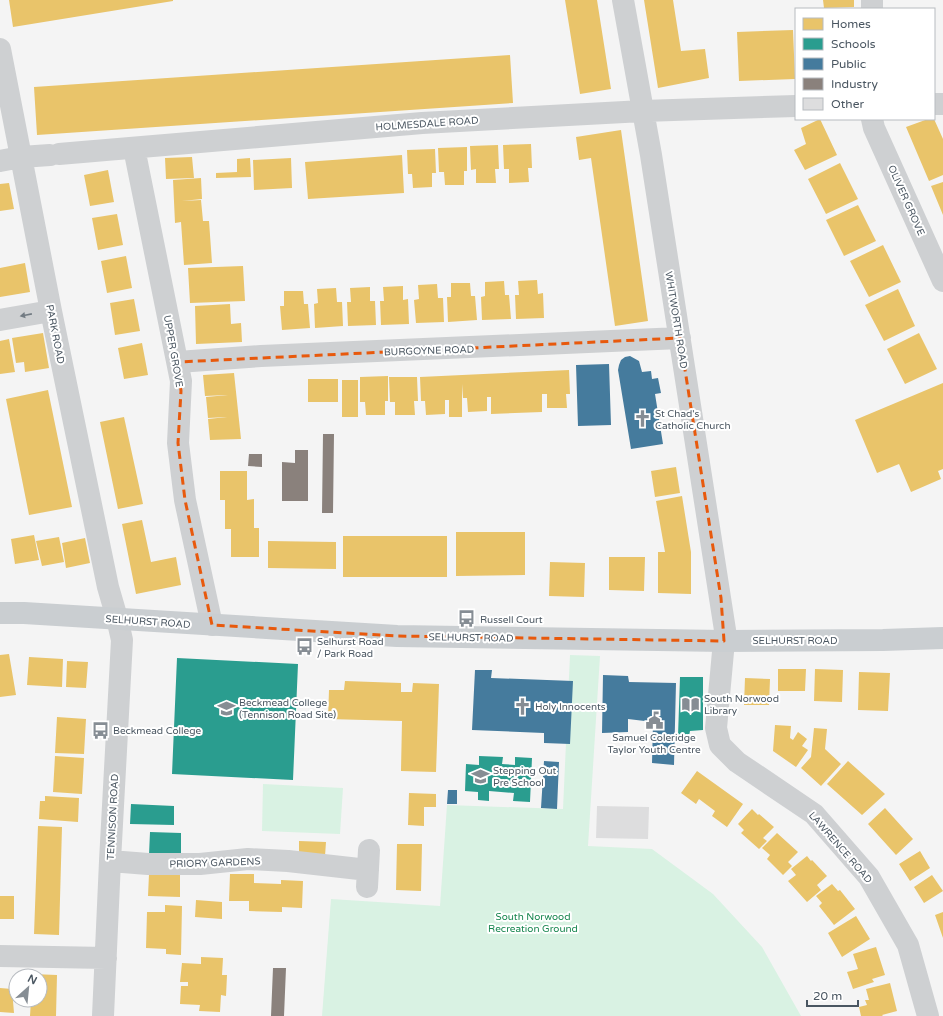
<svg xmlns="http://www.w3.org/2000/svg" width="943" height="1016" viewBox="0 0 943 1016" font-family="'Varela Round',sans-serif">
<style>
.green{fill:#d9f2e3}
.homes{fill:#e9c46a}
.schools{fill:#2a9d8f}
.public{fill:#457b9d}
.industry{fill:#8a817c}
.building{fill:#ddddde}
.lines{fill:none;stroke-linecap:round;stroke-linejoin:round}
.minor{stroke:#ced0d2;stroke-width:22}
.major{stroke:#caced1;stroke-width:22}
.oneway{fill:#727b83}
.marked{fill:none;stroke:#e8590c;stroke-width:3;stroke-dasharray:8 5;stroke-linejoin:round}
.labels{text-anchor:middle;stroke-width:4;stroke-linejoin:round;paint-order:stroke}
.street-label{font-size:10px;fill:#4a5661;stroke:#fff}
.poi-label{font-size:10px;fill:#4a5661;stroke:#fff;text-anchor:start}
.park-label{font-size:10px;fill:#17864f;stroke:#fff}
</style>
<rect width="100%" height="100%" fill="#f4f4f4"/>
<path class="green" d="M 570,655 L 600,656 L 588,846 L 652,849 L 713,894 L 762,947 L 801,1016 L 322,1016 L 331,899 L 440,906 L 447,805 L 563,809 Z
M 263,784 L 343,788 L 340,834 L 262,831 Z"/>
<path class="homes" d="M 9,0 L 173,0 L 173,1 L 13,27 Z
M 565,0 L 597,0 L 611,89 L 580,94 Z
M 644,0 L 673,0 L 681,51 L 705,49 L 709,78 L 658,88 Z
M 823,0 L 854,0 L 854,7 L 824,8 Z
M 793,30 L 795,79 L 739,81 L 737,32 Z
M 510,55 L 513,103 L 37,135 L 34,87 Z
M 820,119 L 837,155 L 805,170 L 794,150 L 806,144 L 801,128 Z
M 928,119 L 934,119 L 943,139 L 943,175 L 929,181 L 906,127 Z
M 621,130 L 648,321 L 615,326 L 591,158 L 579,160 L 576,137 Z
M 531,144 L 532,168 L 528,168 L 529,182 L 509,183 L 509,169 L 504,169 L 503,145 Z
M 498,145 L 499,169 L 495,169 L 496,183 L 476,183 L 476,169 L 471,170 L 470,146 Z
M 467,147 L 467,171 L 464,171 L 464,185 L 445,185 L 444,172 L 439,172 L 438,148 Z
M 435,149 L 436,173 L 432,173 L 432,187 L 413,188 L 412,174 L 408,174 L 407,150 Z
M 402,155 L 404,193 L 308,199 L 305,162 Z
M 192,157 L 194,178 L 166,179 L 165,158 Z
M 250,158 L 251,177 L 216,178 L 216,173 L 237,172 L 237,159 Z
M 291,158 L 292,188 L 254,190 L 253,160 Z
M 840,163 L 858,199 L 826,214 L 808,179 Z
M 108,170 L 114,202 L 90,206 L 84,175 Z
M 201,178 L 202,199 L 182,201 L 201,200 L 203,221 L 209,221 L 212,263 L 184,265 L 181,222 L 175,223 L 173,180 Z
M 943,182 L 943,215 L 931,186 Z
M 9,183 L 14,209 L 0,211 L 0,184 Z
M 858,205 L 876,241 L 844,256 L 826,220 Z
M 117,214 L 123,245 L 98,250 L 92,218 Z
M 883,245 L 901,282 L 869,297 L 850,261 Z
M 126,256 L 132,288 L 107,293 L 101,261 Z
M 25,263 L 30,292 L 0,297 L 0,268 Z
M 243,266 L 245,301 L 190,303 L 188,268 Z
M 537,280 L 538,294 L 543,293 L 544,318 L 516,319 L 515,295 L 519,295 L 518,281 Z
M 504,281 L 505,295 L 509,295 L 511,319 L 482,320 L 481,297 L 485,296 L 485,282 Z
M 451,283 L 470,283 L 471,296 L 475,296 L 477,320 L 448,322 L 447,297 L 451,297 Z
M 437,284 L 438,298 L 443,298 L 444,322 L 416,323 L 414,300 L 419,299 L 418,285 Z
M 403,286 L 403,300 L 408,299 L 409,324 L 381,325 L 380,301 L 384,301 L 383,287 Z
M 370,287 L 370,301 L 375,301 L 376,325 L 348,326 L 347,302 L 351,302 L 350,288 Z
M 336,288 L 337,302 L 342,302 L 343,326 L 315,328 L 314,304 L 318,303 L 317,289 Z
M 898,289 L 915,326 L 884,341 L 865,305 Z
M 284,291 L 303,291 L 304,304 L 308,304 L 310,328 L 282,330 L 280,306 L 284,306 Z
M 134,299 L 140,331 L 115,335 L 110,303 Z
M 230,304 L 231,324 L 241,323 L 242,342 L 196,344 L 195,306 Z
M 43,333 L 49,368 L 25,372 L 24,362 L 16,363 L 12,338 Z
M 919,333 L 937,369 L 905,384 L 887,349 Z
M 9,339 L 15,372 L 0,374 L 0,341 Z
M 142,343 L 148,375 L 124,379 L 118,348 Z
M 569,370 L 570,394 L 566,394 L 567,408 L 547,408 L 547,394 L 542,394 L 542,412 L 491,414 L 491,397 L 487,397 L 487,411 L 468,412 L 467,398 L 463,398 L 462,384 L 462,417 L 449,417 L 449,400 L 445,400 L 445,414 L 426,415 L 425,401 L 421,401 L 420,377 Z
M 234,373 L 241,439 L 210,440 L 208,419 L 227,417 L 208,418 L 206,397 L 228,395 L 205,396 L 203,375 Z
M 388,376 L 388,401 L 385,401 L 385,415 L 366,415 L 365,402 L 360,402 L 360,377 Z
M 389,377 L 417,377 L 418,401 L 414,401 L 415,415 L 395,415 L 395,402 L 390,402 Z
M 308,379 L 338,379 L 338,402 L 308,402 Z
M 342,380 L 358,380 L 358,417 L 342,417 Z
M 943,383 L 943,469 L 938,471 L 941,479 L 911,492 L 899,464 L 877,473 L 855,420 Z
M 48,390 L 72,507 L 29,515 L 6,399 Z
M 124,417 L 143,504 L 118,509 L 100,422 Z
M 676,467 L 680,493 L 655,497 L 651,471 Z
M 220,471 L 247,471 L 247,500 L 254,499 L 254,528 L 259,528 L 259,557 L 231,557 L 231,529 L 225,529 L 225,500 L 220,500 Z
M 682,496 L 691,552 L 691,594 L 658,593 L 658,552 L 665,552 L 656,501 Z
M 142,520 L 151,562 L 176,557 L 181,585 L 136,594 L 122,524 Z
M 456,532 L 525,532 L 525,575 L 456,576 Z
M 34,535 L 39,560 L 15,564 L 11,539 Z
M 343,536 L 447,536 L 447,577 L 343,577 Z
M 59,537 L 64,562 L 42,566 L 36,541 Z
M 85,538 L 90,563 L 66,568 L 62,543 Z
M 268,541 L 336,542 L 336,569 L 268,568 Z
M 609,557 L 645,557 L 644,591 L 609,590 Z
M 550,562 L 585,563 L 584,597 L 549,596 Z
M 9,654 L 16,695 L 0,697 L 0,655 Z
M 29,657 L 63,659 L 62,687 L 27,685 Z
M 67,661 L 88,662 L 86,688 L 66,687 Z
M 778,669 L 806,669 L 805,691 L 778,691 Z
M 815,669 L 843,670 L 842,702 L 814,701 Z
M 859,672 L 890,673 L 888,711 L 858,710 Z
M 745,678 L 770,679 L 769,705 L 744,705 Z
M 345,681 L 401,683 L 401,692 L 412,692 L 413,683 L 439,684 L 436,772 L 401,771 L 402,721 L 328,719 L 329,690 L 344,690 Z
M 57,717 L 86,719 L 84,754 L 55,753 Z
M 775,725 L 791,726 L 790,738 L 793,740 L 798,732 L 807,739 L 802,746 L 808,750 L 796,767 L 773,751 Z
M 814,728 L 827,729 L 825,749 L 841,764 L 821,786 L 801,768 L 811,757 Z
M 55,756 L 84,758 L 82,794 L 53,792 Z
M 848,761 L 885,794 L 862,815 L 827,784 Z
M 697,771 L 743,804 L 727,827 L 712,816 L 715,811 L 699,799 L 696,804 L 681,793 Z
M 409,793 L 436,794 L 436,807 L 424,807 L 424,826 L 408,825 Z
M 45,796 L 79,798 L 78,822 L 39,819 L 40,801 L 45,801 Z
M 885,808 L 913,839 L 896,855 L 868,824 Z
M 752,809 L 758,815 L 759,814 L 774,827 L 763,838 L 767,841 L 759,849 L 741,833 L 744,830 L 738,824 Z
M 38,826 L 62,827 L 59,935 L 34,934 Z
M 777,833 L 798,852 L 788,862 L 792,866 L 783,875 L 767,859 L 770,855 L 762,848 Z
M 299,841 L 326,842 L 325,856 L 299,855 Z
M 397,844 L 422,844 L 421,891 L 396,890 Z
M 920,851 L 930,868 L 910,881 L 899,864 Z
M 807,856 L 811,861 L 812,860 L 827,876 L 817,885 L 821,890 L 807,902 L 788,881 L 796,875 L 791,869 Z
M 149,874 L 180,875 L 180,897 L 148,896 Z
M 230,874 L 254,874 L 254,883 L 281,884 L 281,880 L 303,881 L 302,908 L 282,907 L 282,912 L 249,911 L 249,901 L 229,901 Z
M 932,875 L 943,891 L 924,903 L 914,887 Z
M 832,884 L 838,891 L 840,890 L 855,909 L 834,925 L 819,906 L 822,903 L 816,896 Z
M 0,896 L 14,896 L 14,919 L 0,919 Z
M 196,900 L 222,902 L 222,919 L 195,917 Z
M 165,905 L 182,906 L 181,955 L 166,954 L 166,949 L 146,948 L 147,912 L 165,912 Z
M 943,912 L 943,938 L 935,915 Z
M 856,916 L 870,939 L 842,957 L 828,933 Z
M 876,947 L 885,975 L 872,979 L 874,982 L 853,989 L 847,972 L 858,969 L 853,954 Z
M 201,957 L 223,958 L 222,975 L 227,975 L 226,996 L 221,995 L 220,1012 L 199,1011 L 200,1005 L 180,1004 L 181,986 L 188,986 L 188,982 L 180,982 L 182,963 L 201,964 Z
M 32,974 L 57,975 L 56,1016 L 30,1016 L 31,1000 L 40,1000 L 40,976 L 32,976 Z
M 890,983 L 897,1011 L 882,1015 L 883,1016 L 861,1016 L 859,1007 L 867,1005 L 865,1000 L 869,1000 L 866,989 Z
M 0,988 L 12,989 L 14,1013 L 0,1012 Z"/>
<path class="schools" d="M 177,658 L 298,664 L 293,780 L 172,774 Z
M 680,677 L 703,677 L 703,730 L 690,731 L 689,736 L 678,736 Z
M 479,756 L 503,757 L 502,764 L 515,765 L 515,757 L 532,758 L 530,802 L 513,801 L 514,793 L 489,791 L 489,801 L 478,800 L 478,792 L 465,791 L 466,764 L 479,765 Z
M 131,804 L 174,806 L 174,825 L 130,824 Z
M 150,832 L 181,833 L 181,856 L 149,855 Z"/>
<path class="public" d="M 630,356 L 639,361 L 642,372 L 651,371 L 652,379 L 658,378 L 661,393 L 655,394 L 663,444 L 631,449 L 618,370 L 619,365 L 621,360 L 625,357 Z
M 609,364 L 611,425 L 578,426 L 576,365 Z
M 475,670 L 492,670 L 491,678 L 573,681 L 570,744 L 544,743 L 544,733 L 472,730 Z
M 603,675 L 628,676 L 629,682 L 676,683 L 674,765 L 652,763 L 653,722 L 628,719 L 628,732 L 602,733 Z
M 544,761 L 559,762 L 557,809 L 541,808 Z
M 448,790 L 457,790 L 457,804 L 447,804 Z"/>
<path class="industry" d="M 323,434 L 334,434 L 333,513 L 322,513 Z
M 295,450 L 308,450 L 308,501 L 282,501 L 282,462 L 295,463 Z
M 249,454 L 262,454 L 262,467 L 248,466 Z
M 273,968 L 286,968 L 284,1016 L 271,1016 Z"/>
<path class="building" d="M 597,806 L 649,807 L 648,839 L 596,838 Z"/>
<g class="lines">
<path class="minor" d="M 623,0 L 651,155 L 725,630 L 716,728 L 720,745 L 737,762 L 814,814 L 869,877 L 908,945 L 928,1016
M 872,9 L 872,0
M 0,49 L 51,311 L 108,587 L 117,618 L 122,640 L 110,861 L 103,1016
M 934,104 L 943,104
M 872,119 L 874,128 L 943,281
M 134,148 L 181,381 L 178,443 L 185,500 L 212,625
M 59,154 L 422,123 L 643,111 L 796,106
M 0,161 L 21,157 L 50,155
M 0,320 L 51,311
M 178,362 L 261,356 L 680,338
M 110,861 L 148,864 L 200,864 L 248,859 L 288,861 L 368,870
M 367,887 L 369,850
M 0,956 L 106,958"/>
<path class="major" d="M 0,613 L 24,613 L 397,636 L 724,641 L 883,640 L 943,638"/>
</g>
<defs><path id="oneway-solid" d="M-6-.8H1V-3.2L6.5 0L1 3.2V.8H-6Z"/></defs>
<use class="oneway" href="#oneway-solid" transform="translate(26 315) rotate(169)"/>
<path class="marked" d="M 680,338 L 721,598 L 724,641 L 397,636 L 212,625 L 185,500 L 178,443 L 181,391 L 178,362 Z"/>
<defs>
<symbol id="church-bare" viewBox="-9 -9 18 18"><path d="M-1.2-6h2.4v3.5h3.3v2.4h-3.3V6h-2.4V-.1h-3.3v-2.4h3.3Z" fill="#868d94" stroke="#fff" stroke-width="2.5" paint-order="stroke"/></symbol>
<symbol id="bus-bare" viewBox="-9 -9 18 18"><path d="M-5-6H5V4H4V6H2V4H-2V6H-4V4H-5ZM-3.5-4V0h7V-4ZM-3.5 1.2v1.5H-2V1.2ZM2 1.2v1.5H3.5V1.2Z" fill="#868d94" stroke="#fff" stroke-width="2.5" paint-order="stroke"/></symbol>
<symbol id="library-bare" viewBox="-9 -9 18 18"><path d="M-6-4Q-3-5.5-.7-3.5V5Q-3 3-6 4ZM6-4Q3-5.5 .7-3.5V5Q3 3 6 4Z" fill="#868d94" stroke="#fff" stroke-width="2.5" paint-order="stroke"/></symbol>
<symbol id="school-bare" viewBox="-9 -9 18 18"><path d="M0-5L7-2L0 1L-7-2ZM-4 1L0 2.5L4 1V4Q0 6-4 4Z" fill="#868d94" stroke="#fff" stroke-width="2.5" paint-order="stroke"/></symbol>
<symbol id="civic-bare" viewBox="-9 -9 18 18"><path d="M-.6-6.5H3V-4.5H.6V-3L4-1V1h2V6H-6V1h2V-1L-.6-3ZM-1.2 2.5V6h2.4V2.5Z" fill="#868d94" stroke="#fff" stroke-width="2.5" paint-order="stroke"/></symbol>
</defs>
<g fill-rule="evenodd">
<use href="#church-bare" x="630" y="406" width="25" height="25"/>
<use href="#bus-bare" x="454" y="606" width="25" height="25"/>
<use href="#bus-bare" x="292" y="634" width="25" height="25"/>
<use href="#library-bare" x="678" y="692" width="25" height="25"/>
<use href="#church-bare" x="510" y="694" width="25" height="25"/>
<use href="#school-bare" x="214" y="696" width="25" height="25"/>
<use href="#civic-bare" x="642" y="708" width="25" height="25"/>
<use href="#bus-bare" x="88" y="718" width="25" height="25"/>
<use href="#school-bare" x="468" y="764" width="25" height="25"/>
</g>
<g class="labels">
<g class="street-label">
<text transform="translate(427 123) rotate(-4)" y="4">HOLMESDALE ROAD</text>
<text transform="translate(907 200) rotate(66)" y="4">OLIVER GROVE</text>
<text transform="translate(677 320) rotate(81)" y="4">WHITWORTH ROAD</text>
<text transform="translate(56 334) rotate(79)" y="4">PARK ROAD</text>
<text transform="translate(429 350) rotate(-2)" y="4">BURGOYNE ROAD</text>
<text transform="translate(174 351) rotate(80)" y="4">UPPER GROVE</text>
<text transform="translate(148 621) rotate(4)" y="4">SELHURST ROAD</text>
<text transform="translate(471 637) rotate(1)" y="4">SELHURST ROAD</text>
<text x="795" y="644">SELHURST ROAD</text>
<text transform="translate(112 817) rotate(-87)" y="4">TENNISON ROAD</text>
<text transform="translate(841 847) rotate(49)" y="4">LAWRENCE ROAD</text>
<text transform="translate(215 862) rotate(-2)" y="4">PRIORY GARDENS</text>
</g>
<g class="poi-label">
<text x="655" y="417">St Chad's<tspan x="655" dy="12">Catholic Church</tspan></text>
<text x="480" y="623">Russell Court</text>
<text x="317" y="645">Selhurst Road<tspan x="317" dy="12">/ Park Road</tspan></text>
<text x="704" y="702">South Norwood<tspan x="704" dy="12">Library</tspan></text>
<text x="239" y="706">Beckmead College<tspan x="239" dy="12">(Tennison Road Site)</tspan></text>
<text x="535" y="710">Holy Innocents</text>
<text x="113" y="734">Beckmead College</text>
<text x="654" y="741" text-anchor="middle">Samuel Coleridge<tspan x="654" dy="12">Taylor Youth Centre</tspan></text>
<text x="493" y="774">Stepping Out<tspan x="493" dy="12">Pre School</tspan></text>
</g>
<g class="park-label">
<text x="533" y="920">South Norwood<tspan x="533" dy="12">Recreation Ground</tspan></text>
</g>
</g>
<rect x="795" y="8" width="140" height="112" fill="#ffffff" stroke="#b7bbc0"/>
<rect x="803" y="18" width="20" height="12" fill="#e9c46a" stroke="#b7bbc0"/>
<text x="831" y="28" font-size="12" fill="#4a5661">Homes</text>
<rect x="803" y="38" width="20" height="12" fill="#2a9d8f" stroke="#b7bbc0"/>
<text x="831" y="48" font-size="12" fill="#4a5661">Schools</text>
<rect x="803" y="58" width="20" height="12" fill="#457b9d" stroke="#b7bbc0"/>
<text x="831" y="68" font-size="12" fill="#4a5661">Public</text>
<rect x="803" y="78" width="20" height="12" fill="#8a817c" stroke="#b7bbc0"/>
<text x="831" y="88" font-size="12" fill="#4a5661">Industry</text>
<rect x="803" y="98" width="20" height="12" fill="#ddddde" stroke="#b7bbc0"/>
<text x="831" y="108" font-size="12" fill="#4a5661">Other</text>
<g transform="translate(28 988) rotate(27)"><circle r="19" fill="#ffffff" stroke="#b7bbc0"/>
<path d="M0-3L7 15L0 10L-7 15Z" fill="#868d94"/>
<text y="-6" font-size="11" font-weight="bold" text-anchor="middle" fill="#4a5661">N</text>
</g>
<path d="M807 1000v6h51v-6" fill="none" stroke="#4a5661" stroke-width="2"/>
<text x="813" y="1000" font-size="12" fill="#4a5661" stroke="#ffffff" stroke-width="3" paint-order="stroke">20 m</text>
</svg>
